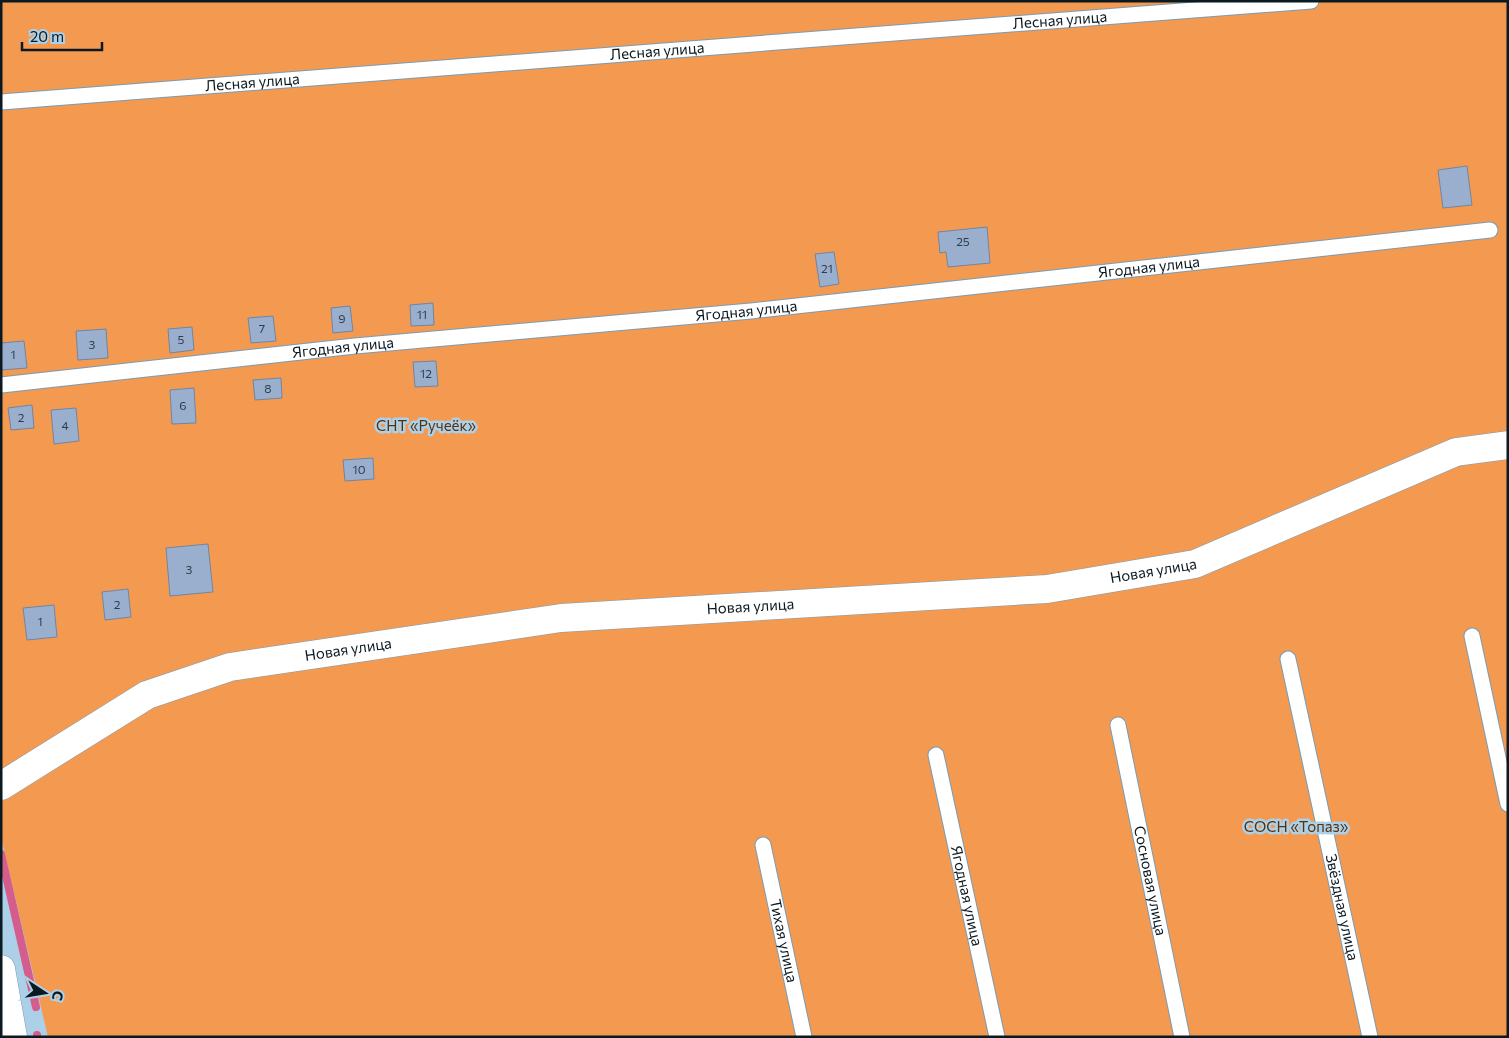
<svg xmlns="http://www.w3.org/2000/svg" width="1509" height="1038" viewBox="0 0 1509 1038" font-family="Commissioner,sans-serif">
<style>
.green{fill:#f49950}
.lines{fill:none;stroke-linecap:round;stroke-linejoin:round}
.stream{stroke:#d55d8d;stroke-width:8}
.building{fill:#9aafce;stroke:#7085a2}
.service-casing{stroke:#7a9cb3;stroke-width:17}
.minor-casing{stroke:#7a9cb3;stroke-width:29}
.service{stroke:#fff;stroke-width:15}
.minor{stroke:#fff;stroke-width:28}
.labels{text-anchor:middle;stroke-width:5;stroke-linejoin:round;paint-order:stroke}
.number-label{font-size:12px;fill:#2f3e4c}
.street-label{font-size:15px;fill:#0b1921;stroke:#acd0e8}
.park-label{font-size:15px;fill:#58300c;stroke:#acd0e8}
</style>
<rect width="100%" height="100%" fill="#acd0e8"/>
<path class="green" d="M 1,1 L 1508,1 L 1508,1037 L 48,1037 L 1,837 Z"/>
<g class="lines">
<path class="stream" d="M 1,854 L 36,1007
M 37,1037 L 37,1035"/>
</g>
<path class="building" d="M 1467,166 L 1472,205 L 1443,208 L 1438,170 Z
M 987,227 L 990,263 L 948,267 L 946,252 L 940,253 L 938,232 Z
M 834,252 L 839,284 L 820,287 L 815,254 Z
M 433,303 L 434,325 L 411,326 L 410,305 Z
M 350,306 L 353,331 L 333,333 L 331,308 Z
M 273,316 L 276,341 L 251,343 L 248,318 Z
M 192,327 L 194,350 L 170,353 L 168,329 Z
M 106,329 L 108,358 L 78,360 L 76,331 Z
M 24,341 L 27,368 L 1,370 L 1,343 Z
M 436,361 L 438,386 L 415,387 L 413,362 Z
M 281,378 L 282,398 L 255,400 L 253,380 Z
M 194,388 L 196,423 L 172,424 L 170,390 Z
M 32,405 L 34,428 L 11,430 L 8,408 Z
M 76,408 L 79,441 L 54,444 L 51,410 Z
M 373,458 L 374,479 L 345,481 L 343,460 Z
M 208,544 L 213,592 L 170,596 L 166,548 Z
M 128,589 L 131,617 L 105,620 L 102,592 Z
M 54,605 L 57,637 L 27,640 L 23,608 Z"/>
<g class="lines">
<defs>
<g id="service">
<path id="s1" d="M 1,102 L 1311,1"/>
<path id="s2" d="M 1,385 L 355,346 L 751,311 L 1490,230"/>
<path d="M 1472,636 L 1508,804"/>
<path id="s3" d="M 1288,659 L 1370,1037"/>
<path id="s4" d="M 1118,725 L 1182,1037"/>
<path id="s5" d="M 936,755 L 997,1037"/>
<path id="s6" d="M 763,845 L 804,1037"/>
</g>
<g id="minor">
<path id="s7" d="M 1,786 L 147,695 L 230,667 L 561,618 L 1047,589 L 1195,564 L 1456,452 L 1508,445"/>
<path d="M 1,969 L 13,1037"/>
</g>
</defs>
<use href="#service" class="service-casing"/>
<use href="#minor" class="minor-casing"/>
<use href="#service" class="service"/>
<use href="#minor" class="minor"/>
</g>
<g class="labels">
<g class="number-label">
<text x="963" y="246">25</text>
<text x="827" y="273">21</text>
<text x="422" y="319">11</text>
<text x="342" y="323">9</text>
<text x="262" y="333">7</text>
<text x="181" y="344">5</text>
<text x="92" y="349">3</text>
<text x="13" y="359">1</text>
<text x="426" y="378">12</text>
<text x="268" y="393">8</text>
<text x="183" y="410">6</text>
<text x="21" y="422">2</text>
<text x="65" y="430">4</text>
<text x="359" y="474">10</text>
<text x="189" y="574">3</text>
<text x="117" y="609">2</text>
<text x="40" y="626">1</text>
</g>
<g class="street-label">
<text dy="5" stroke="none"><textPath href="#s1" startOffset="1062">Лесная улица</textPath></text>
<text dy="5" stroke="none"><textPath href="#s1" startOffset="658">Лесная улица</textPath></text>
<text dy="5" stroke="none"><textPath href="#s1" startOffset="252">Лесная улица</textPath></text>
<text dy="5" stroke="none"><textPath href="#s2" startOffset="1154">Ягодная улица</textPath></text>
<text dy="5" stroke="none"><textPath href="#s2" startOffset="749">Ягодная улица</textPath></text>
<text dy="5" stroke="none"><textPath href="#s2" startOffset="344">Ягодная улица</textPath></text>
<text dy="5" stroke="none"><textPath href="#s7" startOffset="1189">Новая улица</textPath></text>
<text dy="5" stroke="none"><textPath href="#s7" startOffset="784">Новая улица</textPath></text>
<text dy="5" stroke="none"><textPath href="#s7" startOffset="379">Новая улица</textPath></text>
<text dy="5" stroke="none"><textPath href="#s4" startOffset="159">Сосновая улица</textPath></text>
<text dy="5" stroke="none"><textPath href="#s5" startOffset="144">Ягодная улица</textPath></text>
<text dy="5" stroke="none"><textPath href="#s3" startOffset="254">Звёздная улица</textPath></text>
<text dy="5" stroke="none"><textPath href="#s6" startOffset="98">Тихая улица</textPath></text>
</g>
<g class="park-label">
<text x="426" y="431">СНТ «Ручеёк»</text>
<text x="1296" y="832">СОСН «Топаз»</text>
</g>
</g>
<rect width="1509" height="1038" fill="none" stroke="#0b1921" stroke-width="5"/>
<g transform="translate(45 993) rotate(102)" stroke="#acd0e8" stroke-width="4" paint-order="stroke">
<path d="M0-4L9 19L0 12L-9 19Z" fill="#0b1921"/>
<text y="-8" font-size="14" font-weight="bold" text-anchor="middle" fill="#0b1921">С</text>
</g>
<path d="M22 42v8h80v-8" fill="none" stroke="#0b1921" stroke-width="2.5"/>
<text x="30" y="42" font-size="15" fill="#0b1921" stroke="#acd0e8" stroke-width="4" paint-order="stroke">20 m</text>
</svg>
